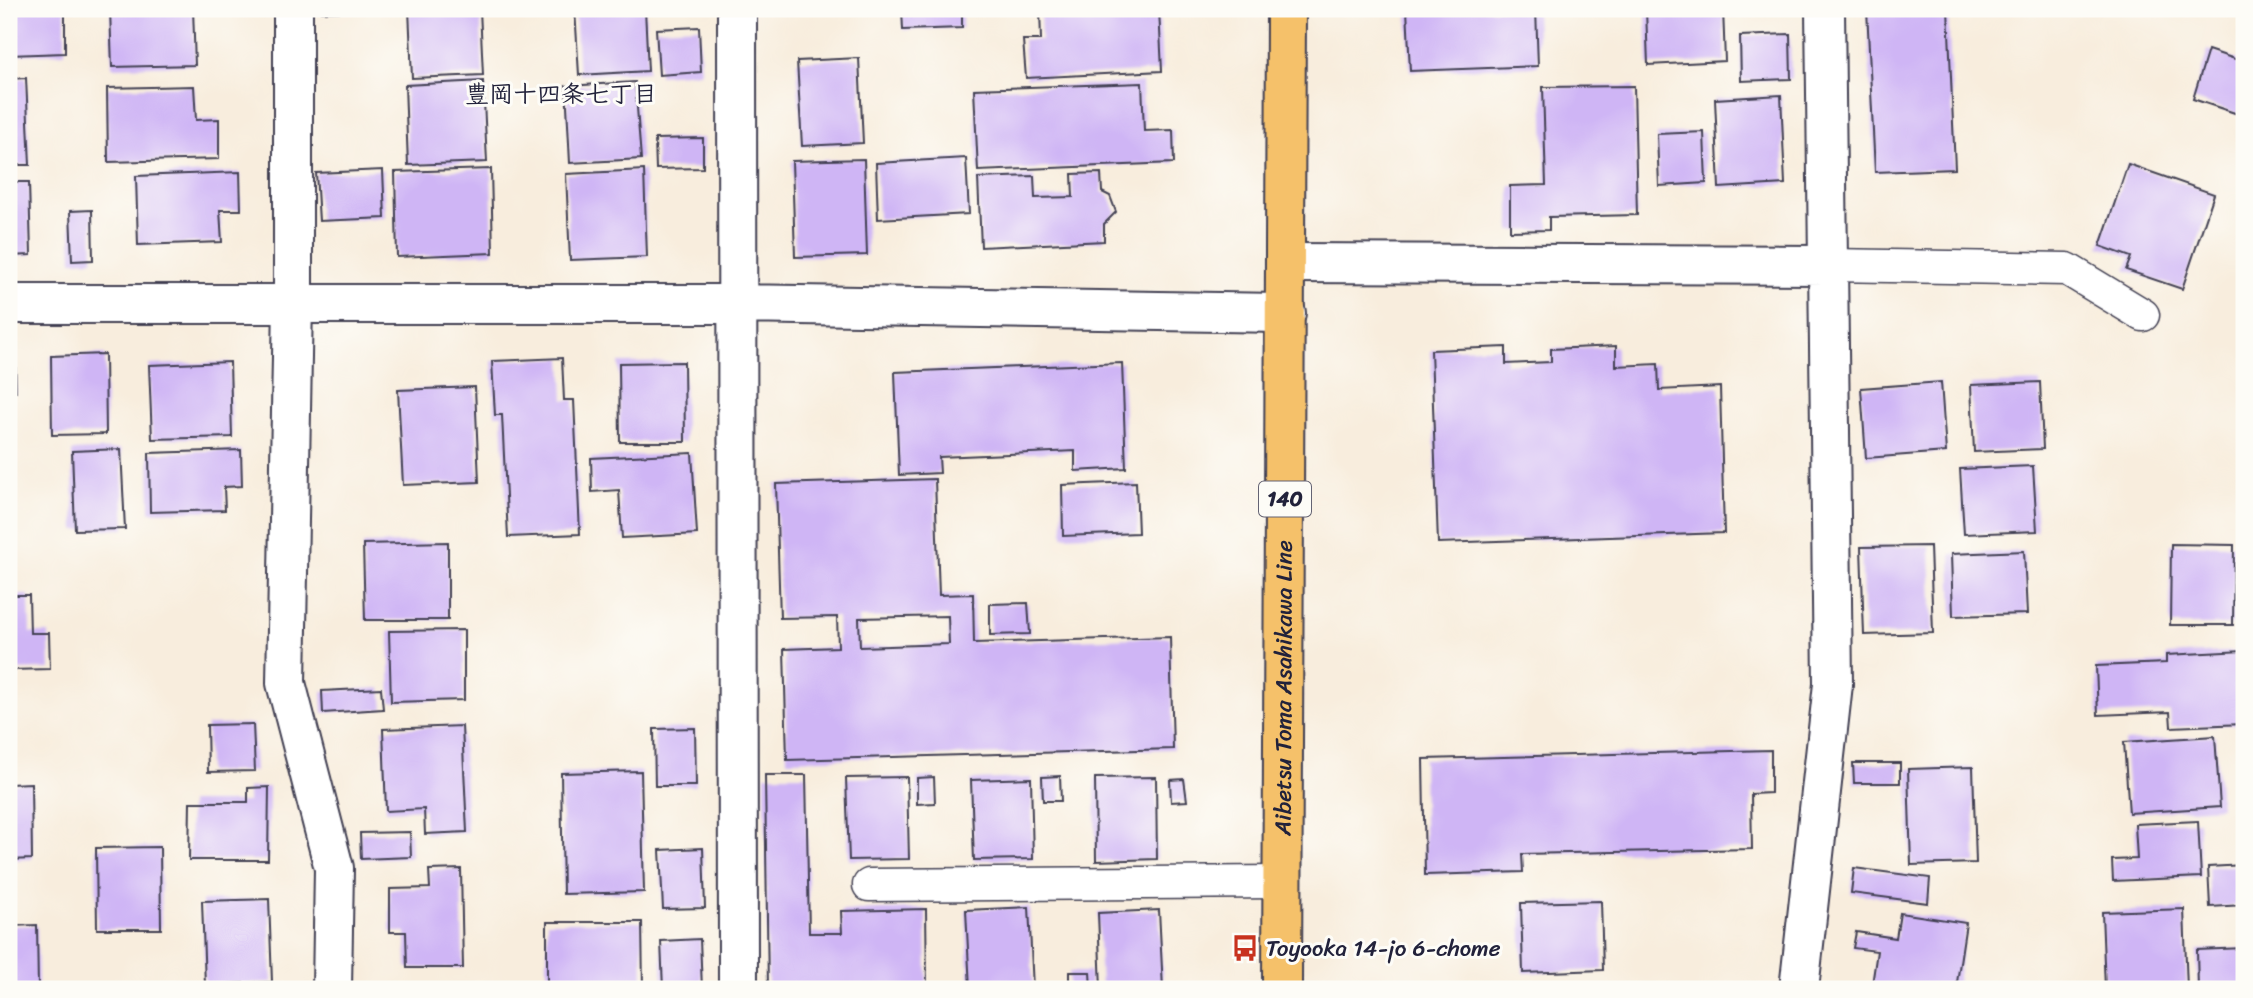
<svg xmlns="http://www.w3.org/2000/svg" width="2253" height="998" viewBox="0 0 2253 998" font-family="Sriracha,'Klee One',sans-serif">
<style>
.building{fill:#cfb5f5;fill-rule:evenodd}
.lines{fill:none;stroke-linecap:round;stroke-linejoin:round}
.lane-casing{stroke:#424053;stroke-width:35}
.street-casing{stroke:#424053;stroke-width:42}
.primary-casing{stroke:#424053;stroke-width:42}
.lane{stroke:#fff;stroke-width:32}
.street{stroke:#fff;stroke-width:38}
.primary{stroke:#f5c16b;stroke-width:38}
.labels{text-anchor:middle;stroke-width:6;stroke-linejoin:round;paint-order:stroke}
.shield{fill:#fdfcf7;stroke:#646373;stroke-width:2}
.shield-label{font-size:21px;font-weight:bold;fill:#22223b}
.street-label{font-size:23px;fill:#22223b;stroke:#fdfcf7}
.poi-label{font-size:23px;fill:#22223b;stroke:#fdfcf7;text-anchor:start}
.neighbourhood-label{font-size:24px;font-weight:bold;fill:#22223b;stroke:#fdfcf7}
</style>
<rect width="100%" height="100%" fill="#fdfcf7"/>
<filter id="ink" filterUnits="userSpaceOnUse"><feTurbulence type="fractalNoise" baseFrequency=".0143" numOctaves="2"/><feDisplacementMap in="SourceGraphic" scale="14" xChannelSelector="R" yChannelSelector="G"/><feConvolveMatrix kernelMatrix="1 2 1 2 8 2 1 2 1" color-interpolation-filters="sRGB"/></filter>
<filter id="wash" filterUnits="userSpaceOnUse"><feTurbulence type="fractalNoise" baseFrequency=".00686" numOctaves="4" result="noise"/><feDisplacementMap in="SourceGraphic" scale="28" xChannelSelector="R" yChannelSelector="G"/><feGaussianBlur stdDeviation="1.57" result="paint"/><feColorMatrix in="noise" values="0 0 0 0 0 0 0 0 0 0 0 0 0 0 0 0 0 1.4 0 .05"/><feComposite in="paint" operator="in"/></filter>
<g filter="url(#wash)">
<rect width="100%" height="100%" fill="#f8eddd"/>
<g id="blocks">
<path class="building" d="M 9,9 L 65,9 L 65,53 L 9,55 Z
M 110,9 L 193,9 L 195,65 L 112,67 Z
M 322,9 L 348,9 L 348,11 L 322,12 Z
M 409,9 L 480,9 L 483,75 L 412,78 Z
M 575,9 L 645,9 L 648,71 L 579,75 Z
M 902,9 L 962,9 L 962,28 L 903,30 Z
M 1040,9 L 1159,9 L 1162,71 L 1026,78 L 1023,40 L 1041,40 Z
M 1407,9 L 1536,9 L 1538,66 L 1410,71 Z
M 1646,9 L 1723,9 L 1725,61 L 1648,65 Z
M 1867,9 L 1948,9 L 1955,169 L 1875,172 Z
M 699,27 L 701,72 L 659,75 L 656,29 Z
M 1790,34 L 1791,79 L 1741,81 L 1740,36 Z
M 2208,50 L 2244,62 L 2244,116 L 2193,99 Z
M 859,58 L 863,143 L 802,146 L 797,61 Z
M 26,78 L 30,165 L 9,165 L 9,79 Z
M 483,81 L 487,162 L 408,165 L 405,85 Z
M 635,82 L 641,159 L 570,163 L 566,86 Z
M 1142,83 L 1144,131 L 1173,130 L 1174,163 L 978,171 L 974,89 Z
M 194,86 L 196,120 L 219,119 L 219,159 L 108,162 L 107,88 Z
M 1634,86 L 1637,215 L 1549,217 L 1549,230 L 1510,231 L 1510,186 L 1546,185 L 1543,87 Z
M 1781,95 L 1785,184 L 1719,188 L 1715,99 Z
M 1704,132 L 1706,183 L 1659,186 L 1657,134 Z
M 703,138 L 703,168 L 656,169 L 655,139 Z
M 966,158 L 969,214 L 878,219 L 876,163 Z
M 864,159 L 867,255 L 795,257 L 792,161 Z
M 2128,164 L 2214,194 L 2182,289 L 2126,270 L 2131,257 L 2100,246 Z
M 491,169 L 493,253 L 397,257 L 395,172 Z
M 383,170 L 385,218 L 319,221 L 316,173 Z
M 644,170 L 647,257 L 570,260 L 566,174 Z
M 240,172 L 241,210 L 220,210 L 222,242 L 138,245 L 136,176 Z
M 1101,173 L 1102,192 L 1110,196 L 1116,212 L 1104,224 L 1104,241 L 981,247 L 978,178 L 1034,176 L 1035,198 L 1073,197 L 1072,174 Z
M 9,182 L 29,182 L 31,255 L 9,256 Z
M 92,210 L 93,260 L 72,261 L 70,211 Z
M 1616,346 L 1616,366 L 1658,364 L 1659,390 L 1720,387 L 1724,533 L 1438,543 L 1431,350 L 1506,347 L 1506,364 L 1551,362 L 1551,349 Z
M 9,354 L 15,354 L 16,392 L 9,392 Z
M 105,354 L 106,434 L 52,435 L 51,356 Z
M 562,358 L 564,400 L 574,400 L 580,534 L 508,537 L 502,415 L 495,415 L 492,361 Z
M 230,362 L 232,437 L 152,439 L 149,365 Z
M 684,362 L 685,442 L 620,442 L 619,363 Z
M 1122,363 L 1126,468 L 1075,471 L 1075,451 L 939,457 L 940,473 L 899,475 L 895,372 Z
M 1941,382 L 1946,452 L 1866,458 L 1861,388 Z
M 2040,382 L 2043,449 L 1974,452 L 1971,385 Z
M 475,387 L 479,482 L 403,485 L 398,390 Z
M 121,449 L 125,529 L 75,530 L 72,451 Z
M 241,450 L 242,486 L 224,487 L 225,510 L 150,512 L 149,453 Z
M 692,453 L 697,534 L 622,538 L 619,490 L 592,492 L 591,458 Z
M 9,457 L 11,457 L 12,496 L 9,496 Z
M 2033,466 L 2037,531 L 1964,534 L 1960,469 Z
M 935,479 L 939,595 L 973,594 L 974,643 L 1170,637 L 1173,749 L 787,760 L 784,649 L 838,647 L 837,617 L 780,618 L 776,484 ZM 948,616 L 949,644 L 860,647 L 859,618 Z
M 1136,482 L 1138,533 L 1063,536 L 1062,485 Z
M 448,542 L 448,620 L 365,620 L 363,544 Z
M 2171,544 L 2234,545 L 2233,625 L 2170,625 Z
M 1930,546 L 1933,633 L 1864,635 L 1861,547 Z
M 2024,551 L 2027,614 L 1953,616 L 1951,554 Z
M 9,595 L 29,595 L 30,633 L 49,633 L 50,669 L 9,670 Z
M 1028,603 L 1030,634 L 990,635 L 990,604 Z
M 464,630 L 464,700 L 391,702 L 389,631 Z
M 2244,651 L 2244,724 L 2171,727 L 2170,712 L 2098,715 L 2096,666 L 2166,663 L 2166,655 Z
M 381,688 L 383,709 L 323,713 L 322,691 Z
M 253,724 L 255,771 L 208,772 L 207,725 Z
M 462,726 L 467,832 L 425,834 L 424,809 L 386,811 L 383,729 Z
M 695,728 L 696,786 L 655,786 L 654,729 Z
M 2215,736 L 2220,807 L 2129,813 L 2124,742 Z
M 1771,750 L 1771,793 L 1751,794 L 1752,849 L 1522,854 L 1523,872 L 1425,875 L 1423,759 Z
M 1853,763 L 1900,763 L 1900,783 L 1854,783 Z
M 1973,767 L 1976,863 L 1911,865 L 1908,769 Z
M 641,771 L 644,892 L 563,894 L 561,773 Z
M 765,775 L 806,775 L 809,933 L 842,933 L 841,911 L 926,909 L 927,989 L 768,989 Z
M 1060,776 L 1061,801 L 1043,801 L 1042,777 Z
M 907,777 L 909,859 L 849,860 L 846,778 Z
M 934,777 L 935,803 L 917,804 L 917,778 Z
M 1156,777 L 1157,859 L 1096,861 L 1095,778 Z
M 1031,778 L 1033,859 L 974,860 L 971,780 Z
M 1184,779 L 1187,801 L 1171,802 L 1170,780 Z
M 31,783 L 32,859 L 9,860 L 9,784 Z
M 269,787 L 268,860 L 189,860 L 190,802 L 248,802 L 248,788 Z
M 2198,821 L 2201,877 L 2113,881 L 2112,860 L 2137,859 L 2135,824 Z
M 410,832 L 411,857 L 361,859 L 360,833 Z
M 160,847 L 161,929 L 97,929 L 96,848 Z
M 703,848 L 705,908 L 663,909 L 660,850 Z
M 2244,865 L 2244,905 L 2210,907 L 2208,867 Z
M 1854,868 L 1930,878 L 1928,903 L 1851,893 Z
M 461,869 L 463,968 L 407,968 L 406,932 L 390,932 L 390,889 L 430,888 L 429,870 Z
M 269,899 L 272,982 L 205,985 L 202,901 Z
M 1601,901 L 1603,970 L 1523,973 L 1521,903 Z
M 1029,907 L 1033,989 L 970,989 L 966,910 Z
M 2184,909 L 2187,989 L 2105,989 L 2102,912 Z
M 1159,910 L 1163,989 L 1101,989 L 1098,913 Z
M 1900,913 L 1966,923 L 1956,989 L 1898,989 L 1872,985 L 1877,951 L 1853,948 L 1856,932 L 1896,938 Z
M 547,922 L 642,922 L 643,989 L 547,989 Z
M 37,925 L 38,989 L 9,989 L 9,926 Z
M 700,939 L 702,989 L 663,989 L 661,941 Z
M 2244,948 L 2244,989 L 2198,989 L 2197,950 Z
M 1069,972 L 1090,972 L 1091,989 L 1069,989 Z"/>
</g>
</g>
<g filter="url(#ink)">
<use href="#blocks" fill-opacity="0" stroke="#424053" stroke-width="2"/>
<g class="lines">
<defs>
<path id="lane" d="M 1828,265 L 2067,269 L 2143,315
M 869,885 L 1282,882"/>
<path id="street" d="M 293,9 L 293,302 L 286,683 L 334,868 L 332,989
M 737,9 L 738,989
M 1286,263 L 1828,265
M 9,304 L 735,304 L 1286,313
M 1799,989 L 1833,684 L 1825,9"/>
<g id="primary">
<path id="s1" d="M 1282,989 L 1286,9"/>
</g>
</defs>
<use href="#lane" class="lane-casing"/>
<use href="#street" class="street-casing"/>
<use href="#primary" class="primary-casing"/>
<use href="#lane" class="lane"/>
<use href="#street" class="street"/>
<use href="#primary" class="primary"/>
</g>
</g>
<defs>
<symbol id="bus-bare" viewBox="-9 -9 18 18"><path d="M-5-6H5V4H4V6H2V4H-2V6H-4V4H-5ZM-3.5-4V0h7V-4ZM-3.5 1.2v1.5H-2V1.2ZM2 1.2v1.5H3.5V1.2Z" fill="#c8321e" stroke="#fdfcf7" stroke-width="2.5" paint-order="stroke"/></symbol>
</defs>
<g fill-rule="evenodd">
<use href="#bus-bare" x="1226" y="929" width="38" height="38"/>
</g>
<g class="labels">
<rect class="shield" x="1259" y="481.5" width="52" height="35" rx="5"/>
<g class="shield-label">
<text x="1285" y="506">140</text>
</g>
<g class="street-label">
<text dy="8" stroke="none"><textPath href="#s1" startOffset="301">Aibetsu Toma Asahikawa Line</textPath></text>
</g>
<g class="poi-label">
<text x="1266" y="956">Toyooka 14-jo 6-chome</text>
</g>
<g class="neighbourhood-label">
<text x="561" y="102">豊岡十四条七丁目</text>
</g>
</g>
<rect width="2253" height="998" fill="none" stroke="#fdfcf7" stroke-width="35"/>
</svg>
